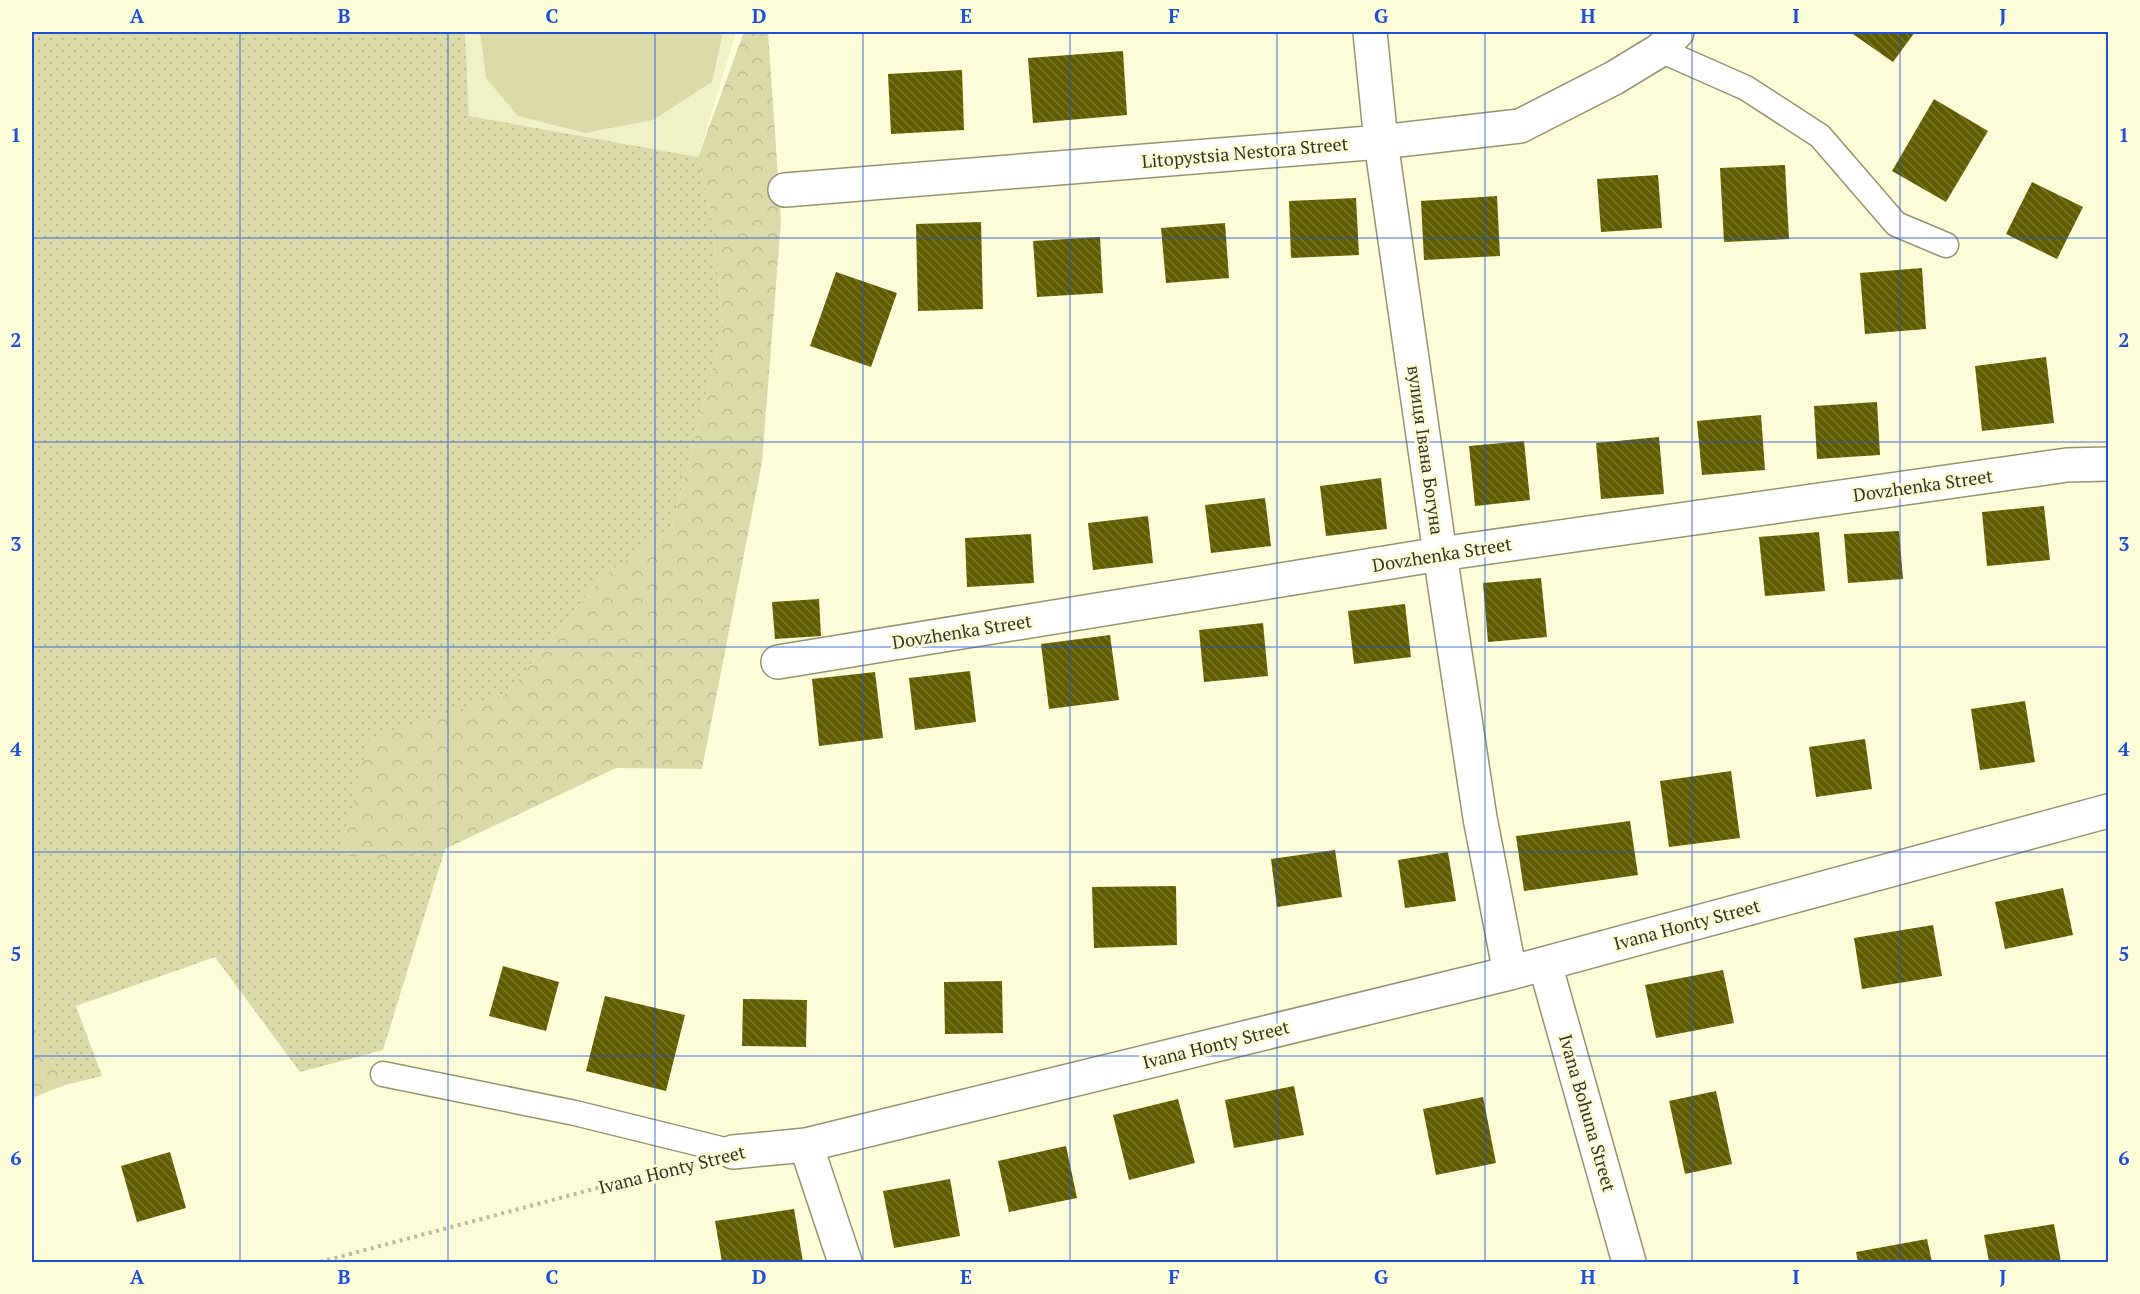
<svg xmlns="http://www.w3.org/2000/svg" width="2140" height="1294" viewBox="0 0 2140 1294" font-family="'PT Serif',serif">
<style>
.built{fill:#f1f1c6}
.grass{fill:url(#grass-dots)}
.forest{fill:url(#forest-crowns)}
.pitch{fill:#dbdbaa}
.building{fill:url(#building-back-hatch)}
.lines{fill:none;stroke-linecap:round;stroke-linejoin:round}
.lane-casing{stroke:#939372;stroke-width:27}
.street-casing{stroke:#939372;stroke-width:36}
.path{stroke:#baba9d;stroke-width:4;stroke-dasharray:3 4.5;stroke-linecap:butt}
.lane{stroke:#fff;stroke-width:24}
.street{stroke:#fff;stroke-width:33}
.grid{fill:none;stroke:#1d4ed8;stroke-width:1.5;stroke-opacity:0.55}
.labels{text-anchor:middle;stroke-width:6;stroke-linejoin:round;paint-order:stroke}
.street-label{font-size:18px;fill:#343426;stroke:#fcfcd8}
.neatline{fill:none;stroke:#1d4ed8;stroke-width:2}
.grid-label{font-size:20px;text-anchor:middle;font-weight:bold;fill:#1d4ed8}
</style>
<defs>
<pattern id="grass-dots" width="8" height="8" patternUnits="userSpaceOnUse" patternTransform="scale(1.5)"><rect width="8" height="8" fill="#dbdbaa"/><path d="M2 2h.1M6 6h.1" fill="none" stroke="#bdbd92" stroke-width="1.8" stroke-linecap="round"/></pattern>
<pattern id="forest-crowns" width="20" height="18" patternUnits="userSpaceOnUse" patternTransform="scale(1.5)"><rect width="20" height="18" fill="#dbdbaa"/><path d="M2 6a3 3 0 1 1 6 0M12 15a3 3 0 1 1 6 0" fill="none" stroke="#bdbd92"/></pattern>
<pattern id="building-back-hatch" width="6" height="6" patternUnits="userSpaceOnUse" patternTransform="scale(1.5)"><rect width="6" height="6" fill="#605d00"/><path d="M-1 5l2 2M0 0l6 6M5-1l2 2" fill="none" stroke="#787630"/></pattern>
</defs>
<rect width="100%" height="100%" fill="#fcfcd8"/>
<path class="built" d="M 465,32 L 736,32 L 698,157 L 469,116 Z"/>
<path class="grass" d="M 32,32 L 465,32 L 469,116 L 698,157 L 713,225 L 723,328 L 672,526 L 600,579 L 507,693 L 368,742 L 391,860 L 445,849 L 383,1050 L 300,1072 L 215,957 L 76,1006 L 102,1076 L 65,1085 L 32,1023 Z"/>
<path class="forest" d="M 744,32 L 768,32 L 781,221 L 762,462 L 702,769 L 616,768 L 445,849 L 391,860 L 340,855 L 368,741 L 507,693 L 600,579 L 672,526 L 723,328 L 713,225 L 698,157 Z
M 32,1023 L 65,1085 L 32,1098 Z"/>
<path class="pitch" d="M 480,32 L 723,32 L 712,82 L 653,120 L 585,133 L 518,116 L 486,78 Z"/>
<path class="building" d="M 1850,32 L 1915,32 L 1893,62 Z
M 1123,51 L 1127,115 L 1033,123 L 1028,58 Z
M 962,70 L 964,130 L 891,134 L 888,74 Z
M 1934,99 L 1988,131 L 1946,202 L 1892,171 Z
M 1785,165 L 1789,239 L 1724,242 L 1720,168 Z
M 1658,175 L 1662,228 L 1601,232 L 1597,179 Z
M 2032,182 L 2083,207 L 2057,259 L 2006,234 Z
M 1497,196 L 1500,256 L 1424,260 L 1421,201 Z
M 1356,198 L 1359,255 L 1291,258 L 1289,201 Z
M 981,222 L 983,309 L 918,311 L 916,224 Z
M 1225,223 L 1229,278 L 1166,283 L 1161,228 Z
M 1100,237 L 1103,293 L 1037,297 L 1033,241 Z
M 1922,268 L 1926,329 L 1865,334 L 1860,273 Z
M 836,272 L 897,293 L 871,367 L 810,346 Z
M 2046,357 L 2054,423 L 1982,431 L 1975,366 Z
M 1877,402 L 1880,455 L 1817,459 L 1814,406 Z
M 1761,415 L 1765,470 L 1702,475 L 1697,421 Z
M 1659,437 L 1664,494 L 1601,499 L 1596,443 Z
M 1524,441 L 1530,500 L 1475,506 L 1469,446 Z
M 1381,478 L 1387,529 L 1326,536 L 1320,486 Z
M 1265,498 L 1271,546 L 1211,553 L 1205,505 Z
M 2044,506 L 2050,560 L 1987,566 L 1982,512 Z
M 1148,516 L 1153,563 L 1093,570 L 1088,523 Z
M 1899,531 L 1903,579 L 1848,583 L 1844,534 Z
M 1819,532 L 1825,591 L 1765,596 L 1759,537 Z
M 1031,534 L 1034,583 L 967,587 L 965,538 Z
M 1541,578 L 1547,637 L 1488,642 L 1483,583 Z
M 819,599 L 821,636 L 775,639 L 772,602 Z
M 1405,604 L 1411,657 L 1354,664 L 1348,611 Z
M 1263,623 L 1268,676 L 1204,682 L 1199,630 Z
M 1110,635 L 1119,700 L 1049,709 L 1041,644 Z
M 970,671 L 976,722 L 915,730 L 909,678 Z
M 875,672 L 883,738 L 819,746 L 812,679 Z
M 2025,701 L 2035,762 L 1980,770 L 1971,709 Z
M 1865,739 L 1872,789 L 1816,797 L 1809,747 Z
M 1731,771 L 1740,838 L 1669,847 L 1660,781 Z
M 1630,821 L 1638,875 L 1524,891 L 1516,836 Z
M 1335,850 L 1342,897 L 1277,907 L 1271,859 Z
M 1448,852 L 1456,901 L 1405,908 L 1398,860 Z
M 1176,886 L 1177,945 L 1094,948 L 1092,887 Z
M 2063,888 L 2073,935 L 2005,949 L 1995,902 Z
M 1933,925 L 1942,976 L 1862,989 L 1854,938 Z
M 503,966 L 559,982 L 546,1031 L 489,1016 Z
M 1723,970 L 1734,1023 L 1656,1038 L 1645,985 Z
M 1002,981 L 1003,1033 L 945,1034 L 944,982 Z
M 605,996 L 685,1015 L 666,1091 L 586,1071 Z
M 743,999 L 807,1000 L 806,1047 L 742,1046 Z
M 1294,1086 L 1304,1135 L 1234,1148 L 1225,1100 Z
M 1716,1091 L 1732,1164 L 1685,1174 L 1669,1101 Z
M 1483,1097 L 1496,1163 L 1436,1175 L 1423,1109 Z
M 1178,1099 L 1195,1163 L 1129,1180 L 1113,1115 Z
M 1066,1146 L 1077,1198 L 1009,1212 L 998,1161 Z
M 170,1152 L 186,1208 L 137,1222 L 121,1166 Z
M 950,1179 L 960,1236 L 894,1248 L 883,1191 Z
M 794,1209 L 803,1262 L 722,1262 L 715,1221 Z
M 2054,1224 L 2061,1262 L 1989,1262 L 1984,1235 Z
M 1927,1239 L 1932,1262 L 1858,1262 L 1856,1252 Z"/>
<g class="lines">
<defs>
<path id="lane" d="M 1660,50 L 1746,88 L 1820,136 L 1896,224 L 1946,245
M 383,1074 L 575,1113 L 733,1152"/>
<path id="street" d="M 1370,32 L 1381,142 L 1440,554 L 1480,818 L 1510,973
M 785,190 L 1381,142 L 1520,126 L 1614,78 L 1660,50 L 1677,32
M 778,662 L 1440,554 L 2067,465 L 2108,464
M 1545,964 L 1629,1262
M 806,1145 L 845,1262
M 733,1152 L 806,1145 L 1510,973 L 2108,811"/>
</defs>
<use href="#lane" class="lane-casing"/>
<use href="#street" class="street-casing"/>
<path class="path" d="M 320,1262 L 665,1170"/>
<use href="#lane" class="lane"/>
<use href="#street" class="street"/>
</g>
<path class="grid" d="M 240,32 L 240,1262M 448,32 L 448,1262M 655,32 L 655,1262M 863,32 L 863,1262M 1070,32 L 1070,1262M 1277,32 L 1277,1262M 1485,32 L 1485,1262M 1692,32 L 1692,1262M 1900,32 L 1900,1262M 32,238 L 2108,238M 32,442 L 2108,442M 32,647 L 2108,647M 32,852 L 2108,852M 32,1056 L 2108,1056"/>
<g class="labels">
<g class="street-label">
<text transform="translate(1245 153) rotate(-5)" y="6">Litopystsia Nestora Street</text>
<text transform="translate(1425 450) rotate(82)" y="6">вулиця Івана Богуна</text>
<text transform="translate(1923 486) rotate(-8)" y="6">Dovzhenka Street</text>
<text transform="translate(1442 555) rotate(-9)" y="6">Dovzhenka Street</text>
<text transform="translate(962 632) rotate(-9)" y="6">Dovzhenka Street</text>
<text transform="translate(1687 925) rotate(-15)" y="6">Ivana Honty Street</text>
<text transform="translate(1216 1045) rotate(-14)" y="6">Ivana Honty Street</text>
<text transform="translate(1587 1113) rotate(74)" y="6">Ivana Bohuna Street</text>
<text transform="translate(672 1170) rotate(-14)" y="6">Ivana Honty Street</text>
</g>
</g>
<rect width="2140" height="1294" fill="none" stroke="#fcfcd8" stroke-width="66"/>
<rect x="33" y="33" width="2074" height="1228" class="neatline"/>
<g class="grid-label">
<text x="137" y="23">A</text>
<text x="344" y="23">B</text>
<text x="552" y="23">C</text>
<text x="759" y="23">D</text>
<text x="966" y="23">E</text>
<text x="1174" y="23">F</text>
<text x="1381" y="23">G</text>
<text x="1588" y="23">H</text>
<text x="1796" y="23">I</text>
<text x="2003" y="23">J</text>
<text x="16" y="142">1</text>
<text x="2124" y="142">1</text>
<text x="16" y="347">2</text>
<text x="2124" y="347">2</text>
<text x="16" y="551">3</text>
<text x="2124" y="551">3</text>
<text x="16" y="756">4</text>
<text x="2124" y="756">4</text>
<text x="16" y="961">5</text>
<text x="2124" y="961">5</text>
<text x="16" y="1165">6</text>
<text x="2124" y="1165">6</text>
<text x="137" y="1284">A</text>
<text x="344" y="1284">B</text>
<text x="552" y="1284">C</text>
<text x="759" y="1284">D</text>
<text x="966" y="1284">E</text>
<text x="1174" y="1284">F</text>
<text x="1381" y="1284">G</text>
<text x="1588" y="1284">H</text>
<text x="1796" y="1284">I</text>
<text x="2003" y="1284">J</text>
</g>
</svg>
